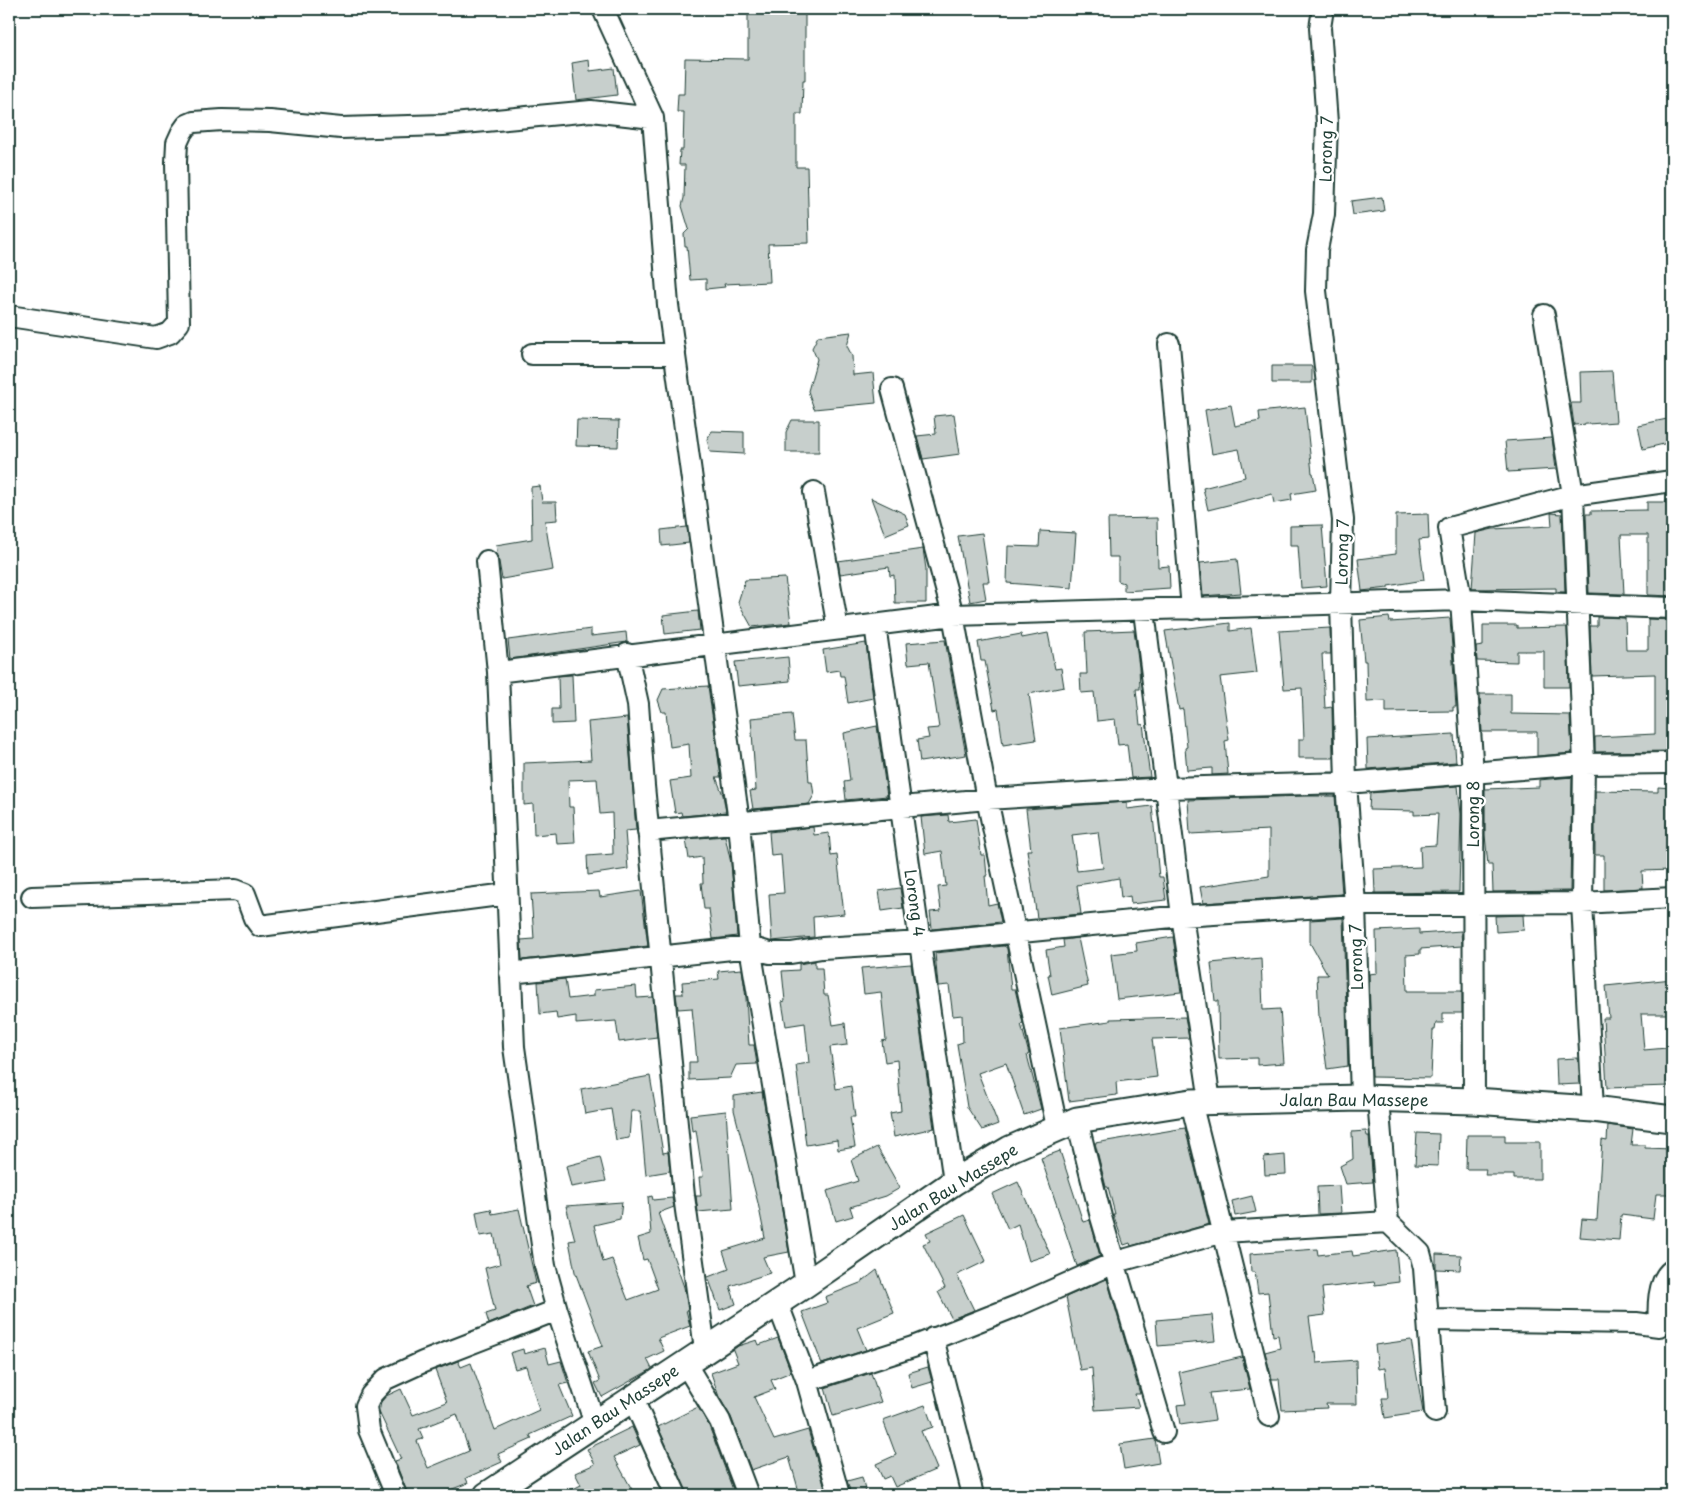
<svg xmlns="http://www.w3.org/2000/svg" width="1681" height="1504" viewBox="0 0 1681 1504" font-family="'Playpen Sans',sans-serif">
<style>
.building{fill:#c7cfcc;stroke:#1f3d34;fill-rule:evenodd}
.lines{fill:none;stroke-linecap:round;stroke-linejoin:round}
.minor-casing{stroke:#1f3d34;stroke-width:24}
.major-casing{stroke:#1f3d34;stroke-width:29}
.minor{stroke:#fff;stroke-width:20}
.major{stroke:#fff;stroke-width:25}
.labels{text-anchor:middle;stroke-width:4.5;stroke-linejoin:round;paint-order:stroke}
.street-label{font-size:16px;fill:#1f3d34;stroke:#fff}
</style>
<rect width="100%" height="100%" fill="#fff"/>
<filter id="ink" filterUnits="userSpaceOnUse"><feTurbulence type="fractalNoise" baseFrequency=".02" numOctaves="2"/><feDisplacementMap in="SourceGraphic" scale="10" xChannelSelector="R" yChannelSelector="G"/><feConvolveMatrix kernelMatrix="1 2 1 2 8 2 1 2 1" color-interpolation-filters="sRGB"/></filter>
<g filter="url(#ink)">
<path class="building" d="M 748,9 L 805,10 L 805,80 L 803,80 L 802,114 L 796,114 L 796,167 L 807,167 L 809,243 L 768,244 L 770,282 L 724,284 L 725,287 L 706,289 L 706,279 L 690,280 L 687,246 L 685,246 L 684,234 L 689,229 L 682,206 L 684,198 L 685,165 L 679,165 L 680,150 L 683,150 L 684,112 L 677,112 L 678,94 L 684,94 L 685,58 L 748,59 Z
M 589,60 L 590,71 L 614,68 L 617,95 L 576,100 L 572,63 Z
M 1382,197 L 1384,211 L 1353,215 L 1351,201 Z
M 851,332 L 847,346 L 852,356 L 853,375 L 873,373 L 876,403 L 814,409 L 808,391 L 817,359 L 812,348 L 818,336 Z
M 1272,366 L 1312,366 L 1312,383 L 1272,383 Z
M 1612,371 L 1616,422 L 1574,425 L 1571,403 L 1581,403 L 1580,372 Z
M 1231,405 L 1235,426 L 1260,421 L 1259,412 L 1305,407 L 1312,473 L 1313,473 L 1316,490 L 1291,494 L 1292,500 L 1274,503 L 1272,494 L 1208,510 L 1203,488 L 1245,477 L 1239,449 L 1212,454 L 1205,410 Z
M 954,414 L 960,454 L 923,459 L 917,436 L 936,434 L 934,416 Z
M 1672,418 L 1672,442 L 1643,449 L 1638,425 Z
M 577,420 L 619,421 L 618,447 L 576,446 Z
M 792,420 L 819,420 L 819,452 L 786,452 L 786,432 Z
M 712,431 L 744,432 L 744,454 L 710,452 L 707,439 Z
M 1552,438 L 1556,469 L 1508,472 L 1505,441 Z
M 540,486 L 542,502 L 556,502 L 557,520 L 545,521 L 553,570 L 502,579 L 496,545 L 532,539 L 531,487 Z
M 871,498 L 905,514 L 909,525 L 885,535 Z
M 1647,502 L 1672,502 L 1672,596 L 1648,595 L 1648,535 L 1621,535 L 1624,594 L 1589,593 L 1586,514 L 1591,514 L 1591,511 L 1647,510 Z
M 1551,513 L 1562,514 L 1565,592 L 1556,592 L 1556,588 L 1472,589 L 1476,533 L 1493,529 L 1552,526 Z
M 1428,514 L 1429,539 L 1419,540 L 1424,580 L 1388,586 L 1388,588 L 1362,591 L 1358,559 L 1396,554 L 1396,515 Z
M 1157,518 L 1158,567 L 1169,566 L 1170,588 L 1124,591 L 1124,583 L 1118,581 L 1118,557 L 1109,557 L 1108,519 Z
M 1322,525 L 1327,586 L 1301,588 L 1298,545 L 1290,545 L 1290,526 Z
M 687,527 L 689,543 L 662,546 L 661,530 Z
M 1040,531 L 1076,533 L 1072,588 L 1007,583 L 1008,546 L 1039,547 Z
M 982,533 L 989,582 L 983,582 L 986,599 L 970,602 L 958,536 Z
M 923,549 L 926,569 L 926,603 L 895,603 L 894,575 L 890,576 L 889,567 L 840,574 L 838,561 Z
M 1237,559 L 1241,593 L 1203,596 L 1200,563 Z
M 785,578 L 791,623 L 752,627 L 738,602 L 745,580 Z
M 698,611 L 700,630 L 665,634 L 663,615 Z
M 1389,617 L 1390,622 L 1450,618 L 1456,707 L 1453,707 L 1453,711 L 1386,712 L 1386,701 L 1367,702 L 1366,661 L 1364,661 L 1360,620 Z
M 1597,617 L 1625,618 L 1626,650 L 1648,650 L 1648,619 L 1672,620 L 1672,751 L 1595,752 L 1595,737 L 1655,734 L 1655,674 L 1592,676 L 1590,626 L 1597,626 Z
M 1230,623 L 1230,631 L 1251,628 L 1257,673 L 1220,677 L 1229,740 L 1225,741 L 1228,774 L 1212,775 L 1212,768 L 1187,770 L 1185,748 L 1187,747 L 1183,709 L 1179,710 L 1165,631 Z
M 1483,625 L 1517,625 L 1517,628 L 1567,627 L 1569,687 L 1544,687 L 1544,651 L 1517,651 L 1517,662 L 1477,661 L 1476,647 L 1483,646 Z
M 1330,628 L 1331,654 L 1322,654 L 1325,708 L 1332,707 L 1333,758 L 1299,758 L 1299,739 L 1304,739 L 1302,688 L 1284,689 L 1279,631 Z
M 591,629 L 591,636 L 626,632 L 627,642 L 510,659 L 508,640 Z
M 1134,630 L 1139,667 L 1140,689 L 1136,689 L 1140,725 L 1143,724 L 1150,777 L 1131,778 L 1127,744 L 1118,745 L 1115,719 L 1097,721 L 1094,692 L 1081,693 L 1080,674 L 1087,674 L 1085,632 Z
M 1048,633 L 1055,669 L 1061,668 L 1064,687 L 1029,694 L 1036,740 L 1003,745 L 998,709 L 994,710 L 985,661 L 981,661 L 978,642 L 1021,634 L 1022,638 Z
M 945,640 L 966,755 L 920,762 L 917,740 L 929,738 L 927,729 L 939,728 L 929,662 L 908,664 L 906,643 Z
M 866,643 L 873,698 L 848,703 L 844,676 L 840,676 L 839,670 L 826,672 L 823,650 Z
M 788,657 L 790,681 L 738,686 L 735,662 Z
M 572,675 L 574,723 L 552,724 L 552,709 L 559,709 L 558,676 Z
M 708,686 L 721,777 L 716,777 L 723,795 L 726,812 L 682,816 L 681,812 L 675,813 L 670,781 L 691,778 L 689,744 L 670,747 L 666,712 L 662,712 L 658,700 L 663,689 Z
M 1480,694 L 1511,694 L 1511,714 L 1570,715 L 1572,753 L 1537,756 L 1537,732 L 1482,732 Z
M 792,714 L 795,740 L 806,740 L 809,782 L 812,782 L 814,795 L 809,804 L 753,809 L 750,791 L 756,790 L 751,718 Z
M 627,718 L 636,830 L 625,831 L 628,869 L 588,875 L 587,856 L 613,854 L 612,813 L 600,814 L 597,779 L 568,780 L 569,807 L 573,807 L 575,843 L 557,844 L 556,833 L 534,835 L 533,804 L 524,805 L 524,763 L 591,760 L 588,722 Z
M 877,726 L 887,796 L 846,800 L 844,782 L 850,781 L 844,733 Z
M 1454,734 L 1456,762 L 1368,769 L 1367,739 Z
M 1572,777 L 1570,891 L 1493,892 L 1492,865 L 1488,865 L 1485,835 L 1485,789 L 1539,787 L 1539,780 Z
M 1458,786 L 1461,814 L 1459,892 L 1375,893 L 1374,869 L 1421,867 L 1420,846 L 1436,845 L 1438,814 L 1414,815 L 1414,811 L 1369,810 L 1370,793 Z
M 1658,787 L 1672,788 L 1672,870 L 1642,871 L 1643,888 L 1604,890 L 1604,855 L 1595,855 L 1595,791 L 1658,792 Z
M 1303,796 L 1335,796 L 1342,894 L 1203,903 L 1200,887 L 1269,876 L 1269,830 L 1190,834 L 1188,800 Z
M 1127,802 L 1127,809 L 1152,806 L 1159,877 L 1163,877 L 1166,900 L 1131,904 L 1130,896 L 1121,898 L 1119,878 L 1090,883 L 1077,885 L 1081,914 L 1037,918 L 1027,850 L 1031,850 L 1026,809 ZM 1098,832 L 1103,868 L 1077,871 L 1072,835 Z
M 948,815 L 949,822 L 976,819 L 981,855 L 985,855 L 987,876 L 985,876 L 988,905 L 997,903 L 1001,922 L 932,929 L 930,912 L 941,911 L 938,887 L 946,886 L 942,851 L 925,854 L 921,817 Z
M 813,827 L 814,835 L 829,833 L 831,856 L 837,855 L 844,914 L 813,917 L 814,937 L 772,941 L 769,894 L 784,893 L 781,855 L 771,856 L 769,832 Z
M 725,836 L 731,863 L 737,936 L 713,939 L 709,909 L 704,909 L 701,883 L 703,883 L 702,857 L 689,859 L 686,839 Z
M 900,888 L 903,908 L 882,911 L 879,891 Z
M 599,891 L 600,897 L 641,891 L 648,946 L 522,960 L 521,940 L 534,939 L 531,894 Z
M 1523,915 L 1524,930 L 1496,932 L 1495,916 Z
M 1343,918 L 1348,1066 L 1327,1069 L 1320,1017 L 1319,1017 L 1317,975 L 1328,975 L 1310,943 L 1310,920 Z
M 1419,929 L 1419,934 L 1461,931 L 1462,946 L 1420,949 L 1420,954 L 1406,955 L 1407,991 L 1462,991 L 1462,1013 L 1443,1013 L 1443,1023 L 1436,1023 L 1435,1030 L 1433,1030 L 1431,1078 L 1372,1077 L 1369,974 L 1377,973 L 1376,931 Z
M 1173,937 L 1181,992 L 1117,999 L 1111,954 L 1137,951 L 1136,943 Z
M 1078,938 L 1088,986 L 1052,995 L 1048,975 L 1050,975 L 1046,950 L 1064,947 L 1063,940 Z
M 1004,946 L 1007,948 L 1011,989 L 1015,989 L 1023,1023 L 1021,1024 L 1029,1054 L 1027,1055 L 1041,1109 L 1024,1115 L 1006,1063 L 978,1073 L 998,1124 L 982,1130 L 967,1107 L 957,1044 L 963,1042 L 962,1015 L 953,1016 L 949,985 L 938,986 L 935,953 Z
M 1261,958 L 1263,1010 L 1280,1009 L 1284,1063 L 1257,1065 L 1257,1058 L 1219,1059 L 1218,1001 L 1215,1001 L 1211,963 Z
M 815,961 L 815,968 L 822,968 L 824,995 L 828,995 L 833,1025 L 845,1023 L 847,1045 L 830,1047 L 836,1089 L 851,1086 L 855,1117 L 850,1117 L 855,1147 L 838,1150 L 837,1140 L 806,1145 L 796,1065 L 809,1063 L 805,1023 L 786,1026 L 782,1002 L 785,1001 L 782,971 L 799,970 L 799,964 Z
M 911,964 L 934,1128 L 894,1137 L 890,1113 L 901,1111 L 897,1060 L 885,1062 L 882,1041 L 886,1040 L 881,992 L 864,994 L 861,968 Z
M 742,969 L 746,998 L 749,1045 L 754,1045 L 757,1064 L 736,1065 L 730,1078 L 689,1080 L 689,1062 L 697,1062 L 692,1008 L 678,1009 L 676,994 L 683,994 L 682,982 L 719,979 L 718,971 Z
M 565,979 L 568,999 L 594,996 L 594,990 L 636,986 L 637,998 L 653,997 L 657,1037 L 619,1042 L 616,1021 L 576,1024 L 576,1016 L 557,1019 L 556,1012 L 540,1014 L 538,982 Z
M 1672,979 L 1672,1014 L 1641,1014 L 1644,1050 L 1667,1048 L 1669,1086 L 1607,1088 L 1603,1018 L 1609,1018 L 1606,986 Z
M 1185,1017 L 1189,1038 L 1152,1039 L 1157,1077 L 1116,1082 L 1117,1095 L 1069,1101 L 1060,1028 L 1110,1021 L 1110,1019 Z
M 1578,1058 L 1580,1084 L 1557,1085 L 1556,1059 Z
M 650,1076 L 663,1153 L 668,1152 L 670,1171 L 646,1175 L 640,1111 L 631,1111 L 629,1138 L 616,1140 L 611,1109 L 585,1114 L 581,1089 Z
M 762,1092 L 789,1252 L 763,1257 L 770,1273 L 730,1286 L 736,1304 L 720,1310 L 708,1277 L 729,1269 L 723,1251 L 765,1238 L 758,1203 L 734,1110 L 734,1096 Z
M 726,1111 L 733,1209 L 698,1212 L 696,1196 L 701,1196 L 699,1177 L 703,1177 L 696,1130 L 692,1131 L 690,1115 Z
M 1608,1125 L 1633,1129 L 1631,1145 L 1645,1145 L 1645,1148 L 1672,1149 L 1672,1194 L 1656,1194 L 1653,1219 L 1621,1215 L 1619,1240 L 1580,1237 L 1582,1219 L 1597,1220 L 1602,1140 L 1607,1141 Z
M 1185,1128 L 1209,1224 L 1131,1246 L 1130,1243 L 1124,1245 L 1113,1214 L 1115,1214 L 1108,1187 L 1106,1187 L 1095,1143 Z
M 1366,1131 L 1367,1136 L 1369,1136 L 1373,1182 L 1346,1184 L 1340,1166 L 1353,1159 L 1352,1132 Z
M 1417,1133 L 1439,1134 L 1438,1166 L 1415,1165 Z
M 1467,1135 L 1505,1135 L 1505,1142 L 1540,1142 L 1540,1179 L 1514,1179 L 1514,1175 L 1485,1175 L 1486,1169 L 1466,1169 Z
M 877,1147 L 900,1188 L 886,1196 L 850,1207 L 853,1216 L 836,1221 L 827,1191 L 858,1181 L 851,1160 Z
M 1060,1151 L 1083,1222 L 1090,1220 L 1100,1256 L 1077,1266 L 1041,1158 Z
M 1285,1155 L 1286,1174 L 1265,1175 L 1264,1157 Z
M 600,1157 L 606,1181 L 571,1187 L 566,1166 Z
M 1018,1182 L 1050,1254 L 1029,1261 L 1018,1224 L 1008,1229 L 992,1194 Z
M 1339,1186 L 1341,1213 L 1318,1214 L 1317,1187 Z
M 652,1196 L 653,1200 L 672,1198 L 674,1207 L 658,1213 L 684,1287 L 688,1309 L 686,1310 L 690,1326 L 658,1338 L 664,1351 L 647,1359 L 652,1369 L 602,1397 L 595,1383 L 600,1381 L 588,1351 L 603,1346 L 575,1272 L 569,1241 L 575,1240 L 566,1206 L 622,1202 L 620,1219 L 594,1225 L 603,1262 L 612,1259 L 628,1300 L 658,1289 L 647,1259 L 643,1260 L 638,1238 L 651,1234 L 648,1197 Z
M 1252,1196 L 1256,1212 L 1235,1216 L 1232,1201 Z
M 491,1209 L 492,1214 L 519,1209 L 536,1283 L 526,1286 L 533,1306 L 489,1324 L 486,1314 L 495,1311 L 485,1268 L 500,1264 L 494,1234 L 480,1236 L 476,1212 Z
M 964,1215 L 986,1261 L 957,1275 L 974,1310 L 952,1319 L 938,1292 L 945,1288 L 923,1244 L 930,1241 L 926,1233 Z
M 1317,1249 L 1318,1255 L 1352,1251 L 1353,1256 L 1396,1250 L 1399,1282 L 1375,1285 L 1374,1282 L 1322,1288 L 1325,1315 L 1309,1317 L 1314,1353 L 1316,1352 L 1317,1363 L 1356,1360 L 1357,1404 L 1326,1404 L 1327,1408 L 1282,1410 L 1279,1379 L 1272,1379 L 1265,1352 L 1280,1348 L 1278,1335 L 1273,1336 L 1268,1292 L 1258,1293 L 1255,1272 L 1251,1272 L 1250,1254 Z
M 1436,1254 L 1461,1255 L 1460,1270 L 1436,1269 Z
M 877,1270 L 894,1313 L 857,1328 L 866,1350 L 822,1364 L 802,1312 L 827,1303 L 825,1297 L 860,1283 Z
M 1107,1279 L 1140,1394 L 1135,1394 L 1139,1407 L 1095,1410 L 1092,1368 L 1080,1370 L 1066,1297 Z
M 1212,1315 L 1215,1341 L 1158,1346 L 1156,1320 Z
M 778,1338 L 791,1372 L 771,1380 L 775,1389 L 754,1397 L 774,1440 L 808,1430 L 827,1495 L 800,1495 L 789,1457 L 751,1470 L 731,1417 L 719,1397 L 711,1373 L 738,1363 L 733,1350 L 738,1346 L 757,1340 L 759,1345 Z
M 1411,1340 L 1423,1412 L 1385,1418 L 1382,1398 L 1388,1398 L 1385,1368 L 1378,1369 L 1375,1345 Z
M 545,1348 L 549,1364 L 561,1361 L 568,1383 L 559,1385 L 572,1416 L 530,1435 L 532,1439 L 498,1454 L 502,1462 L 466,1478 L 468,1483 L 437,1495 L 408,1495 L 395,1461 L 401,1459 L 379,1412 L 381,1402 L 386,1396 L 401,1389 L 413,1415 L 447,1402 L 435,1370 L 458,1361 L 461,1367 L 471,1363 L 495,1430 L 539,1410 L 526,1366 L 515,1369 L 510,1353 L 523,1349 L 524,1354 ZM 457,1414 L 469,1451 L 428,1468 L 417,1441 L 423,1438 L 419,1429 Z
M 1242,1357 L 1250,1389 L 1210,1393 L 1215,1420 L 1180,1425 L 1177,1405 L 1186,1404 L 1179,1372 Z
M 928,1367 L 932,1382 L 912,1388 L 908,1373 Z
M 871,1373 L 881,1402 L 833,1416 L 825,1388 Z
M 925,1405 L 933,1427 L 921,1431 L 937,1469 L 895,1487 L 890,1476 L 883,1479 L 876,1464 L 896,1455 L 883,1420 Z
M 698,1407 L 709,1426 L 735,1495 L 688,1495 L 658,1427 Z
M 632,1427 L 640,1445 L 614,1457 L 635,1495 L 561,1495 L 581,1485 L 575,1473 L 595,1464 L 587,1449 Z
M 1155,1439 L 1159,1463 L 1124,1469 L 1120,1444 Z
M 862,1477 L 866,1493 L 851,1495 L 847,1481 Z"/>
<g class="lines">
<defs>
<path id="minor" d="M 603,9 L 653,118 L 668,305 L 739,822 L 750,947 L 806,1284
M 1323,9 L 1320,28 L 1327,123 L 1324,214 L 1317,250 L 1316,291 L 1343,520 L 1341,603 L 1346,783 L 1355,905 L 1361,1098
M 1544,315 L 1573,495 L 1584,764 L 1582,903 L 1593,1109
M 9,316 L 156,338 L 170,333 L 179,323 L 176,162 L 177,143 L 182,132 L 187,125 L 194,122 L 222,120 L 270,121 L 341,128 L 443,125 L 591,111 L 653,118
M 1169,344 L 1192,609
M 532,354 L 675,354
M 892,389 L 953,615 L 987,799 L 1057,1127
M 814,492 L 838,629
M 487,561 L 498,672 L 514,1047 L 545,1266 L 557,1310 L 595,1424
M 1144,611 L 1182,916 L 1210,1101
M 875,625 L 954,1182
M 627,654 L 638,704 L 644,786 L 684,1196 L 705,1349
M 498,672 L 953,615 L 1461,600 L 1672,608
M 648,831 L 987,799 L 1167,788 L 1346,783 L 1584,764 L 1672,763
M 32,897 L 235,890 L 245,894 L 254,918 L 260,926 L 507,894
M 510,973 L 750,947 L 770,953 L 791,953 L 822,948 L 921,942 L 1182,916 L 1355,905 L 1582,903 L 1672,898
M 1378,1099 L 1388,1222 L 1420,1253 L 1424,1268 L 1435,1412
M 1474,1101 L 1473,773 L 1461,600 L 1449,528 L 1573,495 L 1672,481
M 1191,1102 L 1269,1416
M 1077,1120 L 1101,1217 L 1164,1432
M 777,1302 L 807,1381 L 839,1495
M 1429,1320 L 1636,1323 L 1659,1326 C 1658,1309 1657,1281 1672,1270
M 933,1338 L 973,1495
M 685,1363 L 720,1421 L 748,1495
M 807,1381 L 913,1347 L 1019,1305 L 1116,1262 L 1224,1232 L 1388,1222
M 632,1397 L 676,1495
M 396,1495 L 369,1430 L 366,1406 L 371,1395 L 386,1379 L 423,1362 L 557,1310"/>
<path id="major" d="M 487,1495 L 806,1284 L 954,1182 L 1010,1149 L 1077,1120 L 1191,1102 L 1361,1098 L 1474,1101 L 1593,1109 L 1672,1119"/>
</defs>
<use href="#minor" class="minor-casing"/>
<use href="#major" class="major-casing"/>
<use href="#minor" class="minor"/>
<use href="#major" class="major"/>
</g>
</g>
<g class="labels">
<g class="street-label">
<text transform="translate(1326 149) rotate(-89)" y="6">Lorong 7</text>
<text transform="translate(1342 552) rotate(-89)" y="6">Lorong 7</text>
<text transform="translate(1473 814) rotate(-90)" y="6">Lorong 8</text>
<text transform="translate(915 903) rotate(82)" y="6">Lorong 4</text>
<text transform="translate(1356 957) rotate(-92)" y="6">Lorong 7</text>
<text x="1354" y="1106">Jalan Bau Massepe</text>
<text transform="translate(953 1187) rotate(-32)" y="6">Jalan Bau Massepe</text>
<text transform="translate(615 1410) rotate(-34)" y="6">Jalan Bau Massepe</text>
</g>
</g>
<rect width="1681" height="1504" fill="none" stroke="#fff" stroke-width="30"/>
<rect x="15" y="15" width="1651" height="1474" fill="none" stroke="#1f3d34" stroke-width="2" filter="url(#ink)"/>
</svg>
